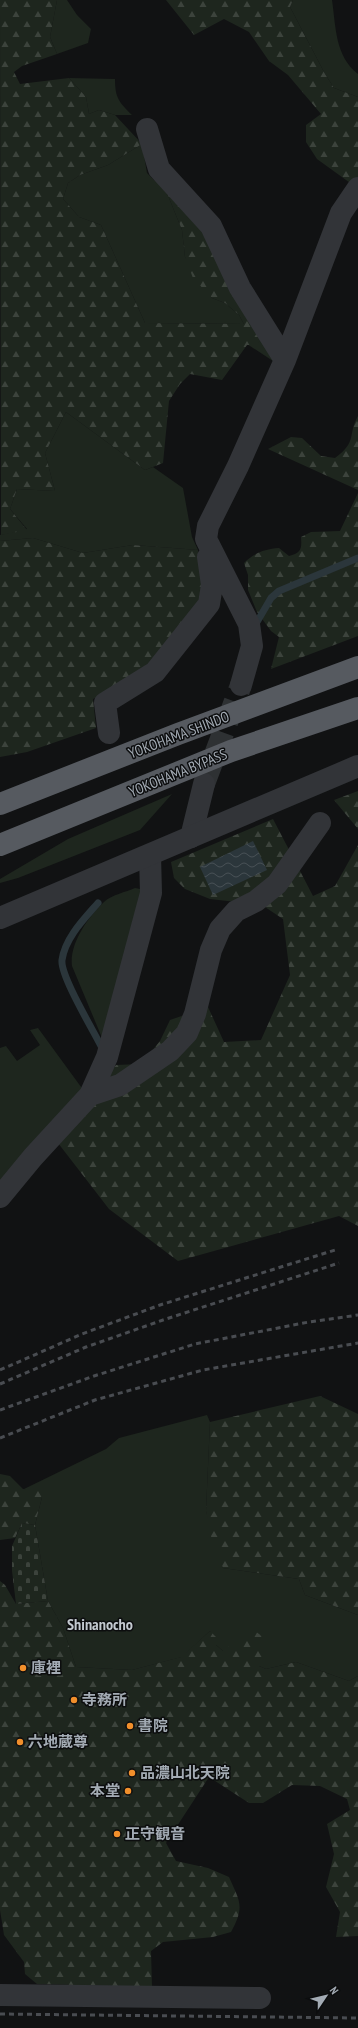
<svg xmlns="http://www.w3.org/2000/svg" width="358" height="2028" viewBox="0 0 358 2028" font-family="'PT Sans Narrow','Noto Sans JP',sans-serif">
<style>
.grass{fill:#1e261e}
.forest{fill:url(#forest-firs)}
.cemetery{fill:url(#cemetery-stones)}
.water{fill:url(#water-waves)}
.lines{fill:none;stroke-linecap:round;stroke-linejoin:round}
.stream{stroke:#2b363b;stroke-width:7}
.minor-tunnel{stroke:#2e3133;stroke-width:22;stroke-dasharray:22 11;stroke-linecap:butt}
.minor{stroke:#323438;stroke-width:22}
.tertiary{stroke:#323438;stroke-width:22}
.trunk{stroke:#565a60;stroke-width:22}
.rail{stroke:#494c51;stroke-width:3;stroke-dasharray:5 4;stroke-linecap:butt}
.poi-dot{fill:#f18f2b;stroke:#0c0d0e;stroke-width:1.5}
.labels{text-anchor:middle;stroke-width:3;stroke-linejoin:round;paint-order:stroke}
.street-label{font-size:15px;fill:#a3abb4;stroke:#0c0d0e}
.poi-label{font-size:15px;font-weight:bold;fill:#a3abb4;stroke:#0c0d0e;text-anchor:start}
.neighbourhood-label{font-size:16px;font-weight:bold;fill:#c3c9d0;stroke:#0c0d0e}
</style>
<defs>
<pattern id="forest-firs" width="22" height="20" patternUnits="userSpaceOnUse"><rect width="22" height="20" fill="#1e261e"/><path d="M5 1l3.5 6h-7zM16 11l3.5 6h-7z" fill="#3c433c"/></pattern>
<pattern id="cemetery-stones" width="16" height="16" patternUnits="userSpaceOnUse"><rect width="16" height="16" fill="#1e261e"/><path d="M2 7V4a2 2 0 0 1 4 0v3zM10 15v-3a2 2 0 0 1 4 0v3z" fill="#3c433c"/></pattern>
<pattern id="water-waves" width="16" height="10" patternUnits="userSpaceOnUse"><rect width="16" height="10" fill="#2b363b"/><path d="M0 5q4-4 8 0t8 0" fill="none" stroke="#475055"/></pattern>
</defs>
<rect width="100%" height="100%" fill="#111213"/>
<path class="grass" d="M 57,0 L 67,0 L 77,15 L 91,29 L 88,43 L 57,54 L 50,37 Z
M 293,0 L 332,0 C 336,27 335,56 358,74 L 358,97 L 334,88 L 325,74 L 290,7 Z
M 69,78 L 115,79 C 115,98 119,102 132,115 L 115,115 L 99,110 L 89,114 L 86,97 Z
M 142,144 L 147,173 L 154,180 L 165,188 L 182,230 L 185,257 L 212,298 L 225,303 L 239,315 L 244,324 L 145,323 L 101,225 L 79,217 L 63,199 L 68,183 L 80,175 L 108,165 Z
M 261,340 L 276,363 L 247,344 L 256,344 Z
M 66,412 L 145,470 L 153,467 L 183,488 L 192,537 L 198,550 L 133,545 L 83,553 L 33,538 L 0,541 L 0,535 L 27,529 L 10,509 L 17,489 L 55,491 L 45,453 Z
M 172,794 L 140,830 L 18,878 L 0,883 L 0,879 L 68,839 Z
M 135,888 L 140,889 L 142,902 L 105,1045 L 72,966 C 69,944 88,917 104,902 C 111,895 126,892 135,888 Z
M 38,1028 L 84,1091 L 0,1186 L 0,1048 L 6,1046 L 17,1061 L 40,1045 L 30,1030 Z
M 207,1415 L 210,1422 L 206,1511 L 223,1568 L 299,1579 L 305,1595 L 358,1615 L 358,1676 L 349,1681 L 296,1662 L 266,1669 L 259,1666 L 223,1651 L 216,1645 L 210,1631 L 182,1657 L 132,1670 L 76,1667 L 63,1628 L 48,1601 L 35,1525 L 42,1497 L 24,1489 L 106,1449 L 119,1438 Z"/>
<path class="forest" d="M 0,0 L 57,0 L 50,37 L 57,54 L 22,66 L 14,72 L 20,84 L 69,78 L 86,97 L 89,114 L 99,110 L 115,115 L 142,144 L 108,165 L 80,175 L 68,183 L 63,199 L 79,217 L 101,225 L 145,323 L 244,324 L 239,315 L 225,303 L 212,298 L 193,278 L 185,257 L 182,230 L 165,188 L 206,230 L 261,340 L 256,345 L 247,345 L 222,380 L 190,374 L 180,384 L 169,401 L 163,463 L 145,470 L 66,412 L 45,453 L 55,491 L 17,489 L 10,509 L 27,530 L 1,535 Z
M 166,0 L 293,0 L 290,7 L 325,74 L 334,88 L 358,97 L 358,177 L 353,185 L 317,159 L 306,142 L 306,125 L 321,114 L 288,75 L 269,61 L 249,32 L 224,19 L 194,35 Z
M 358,416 L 358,490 L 268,449 L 291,437 L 302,438 L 321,456 L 335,458 C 358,441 347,436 358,416 Z
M 358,493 L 358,636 L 271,669 L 279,637 L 271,631 L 257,612 L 248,590 L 248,575 L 244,563 C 254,553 265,549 279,548 L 289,556 C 301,553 302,549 301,537 L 311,532 L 340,531 Z
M 33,538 L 83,553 L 133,545 L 198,550 L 203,589 L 196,609 L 153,660 L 119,685 L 93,699 L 96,728 L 27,752 L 0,757 L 0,541 Z
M 358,791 L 358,829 L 334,800 Z
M 273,819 L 313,896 L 335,886 L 358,845 L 358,1226 L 339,1216 L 178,1261 L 109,1209 L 58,1143 L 116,1065 L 141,1064 L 160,1041 L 170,1020 L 208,1007 L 224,1042 L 261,1040 L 290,975 L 283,919 L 262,905 L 210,899 L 185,889 L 174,878 L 171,862 Z
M 320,1396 L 358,1414 L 358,1615 L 305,1595 L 299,1579 L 223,1568 L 212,1541 L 206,1511 L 210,1422 Z
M 0,1474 L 10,1476 L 23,1489 L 38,1490 L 42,1497 L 35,1525 L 22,1523 L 15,1538 L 0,1540 Z
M 0,1581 L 5,1585 L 16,1604 L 48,1601 L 63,1628 L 76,1667 L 132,1670 L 181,1657 L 210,1631 L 217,1638 L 216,1645 L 223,1651 L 251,1628 L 267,1640 L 259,1666 L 266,1669 L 296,1662 L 349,1681 L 358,1676 L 358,1936 L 336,1937 L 340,1912 L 326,1887 L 334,1854 L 327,1824 L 350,1810 L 347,1799 L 320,1786 L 292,1785 L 263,1803 L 249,1803 L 209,1777 L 166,1843 L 176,1861 L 208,1868 L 229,1877 C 240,1902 245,1906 231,1932 L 213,1937 L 163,1942 L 151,1951 L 152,1987 L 37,1984 L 25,1974 L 24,1962 L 4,1935 L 0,1910 Z"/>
<path class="cemetery" d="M 22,1523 L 35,1525 L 48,1601 L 16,1604 L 12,1571 L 12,1546 Z"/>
<path class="water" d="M 253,841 L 267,870 L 213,895 L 200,867 Z"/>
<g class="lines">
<path class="stream" d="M 257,622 L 271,598 L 279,591 L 358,558
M 98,903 C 84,919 65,938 62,960 C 60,976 95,1033 103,1050"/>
<path class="minor-tunnel" d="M 204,784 L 241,685"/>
<path class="minor" d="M 147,129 L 159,169 L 211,226 L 240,288 L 285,360
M 241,685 L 252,646 L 249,624 L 206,539 L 208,526 L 238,466 L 285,360 L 341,213 L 358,188
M 109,733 L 105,703 L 155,672 L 209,604 L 212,585 L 208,557
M 191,837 L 204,784
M 90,1095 L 120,1085 L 170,1051 L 187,1033 L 195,1014 L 211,950 L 220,929 L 236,911 L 256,901 L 277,884 L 320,823
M 0,1197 L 33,1157 L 90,1095 L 107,1057 L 151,893 L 150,855
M 0,1995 L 260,1998"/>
<path class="tertiary" d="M 0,918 L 358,766"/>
<path class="trunk" d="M 0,804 L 178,734 L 358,667
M 0,845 L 231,751 L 358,708"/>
<path class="rail" d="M 0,1370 L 82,1334 L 160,1305 L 335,1250
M 0,1384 L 86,1347 L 166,1319 L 339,1263
M 0,1410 L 94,1376 L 195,1344 L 309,1322 L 358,1315
M 0,1438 L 95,1400 L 203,1370 L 358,1343
M 0,2014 L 358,2018"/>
</g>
<g class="poi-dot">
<circle cx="23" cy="1668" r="4"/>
<circle cx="74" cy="1700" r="4"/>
<circle cx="130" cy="1726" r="4"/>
<circle cx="20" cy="1742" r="4"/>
<circle cx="132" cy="1773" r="4"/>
<circle cx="128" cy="1791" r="4"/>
<circle cx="117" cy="1834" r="4"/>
</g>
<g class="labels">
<g class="street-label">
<text transform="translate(179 735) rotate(-21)" y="5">YOKOHAMA SHINDO</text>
<text transform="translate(178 773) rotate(-22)" y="5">YOKOHAMA BYPASS</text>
</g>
<g class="poi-label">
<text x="31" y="1673">庫裡</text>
<text x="82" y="1705">寺務所</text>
<text x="138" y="1731">書院</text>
<text x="28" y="1747">六地蔵尊</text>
<text x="140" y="1778">品濃山北天院</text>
<text x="120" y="1796" text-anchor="end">本堂</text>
<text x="125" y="1839">正守観音</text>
</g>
<g class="neighbourhood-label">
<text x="100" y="1630">Shinanocho</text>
</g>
</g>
<g transform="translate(326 1996) rotate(55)" stroke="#0c0d0e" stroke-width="3" paint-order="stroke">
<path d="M0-3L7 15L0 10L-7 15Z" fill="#a3abb4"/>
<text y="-6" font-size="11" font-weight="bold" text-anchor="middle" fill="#a3abb4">N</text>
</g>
</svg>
